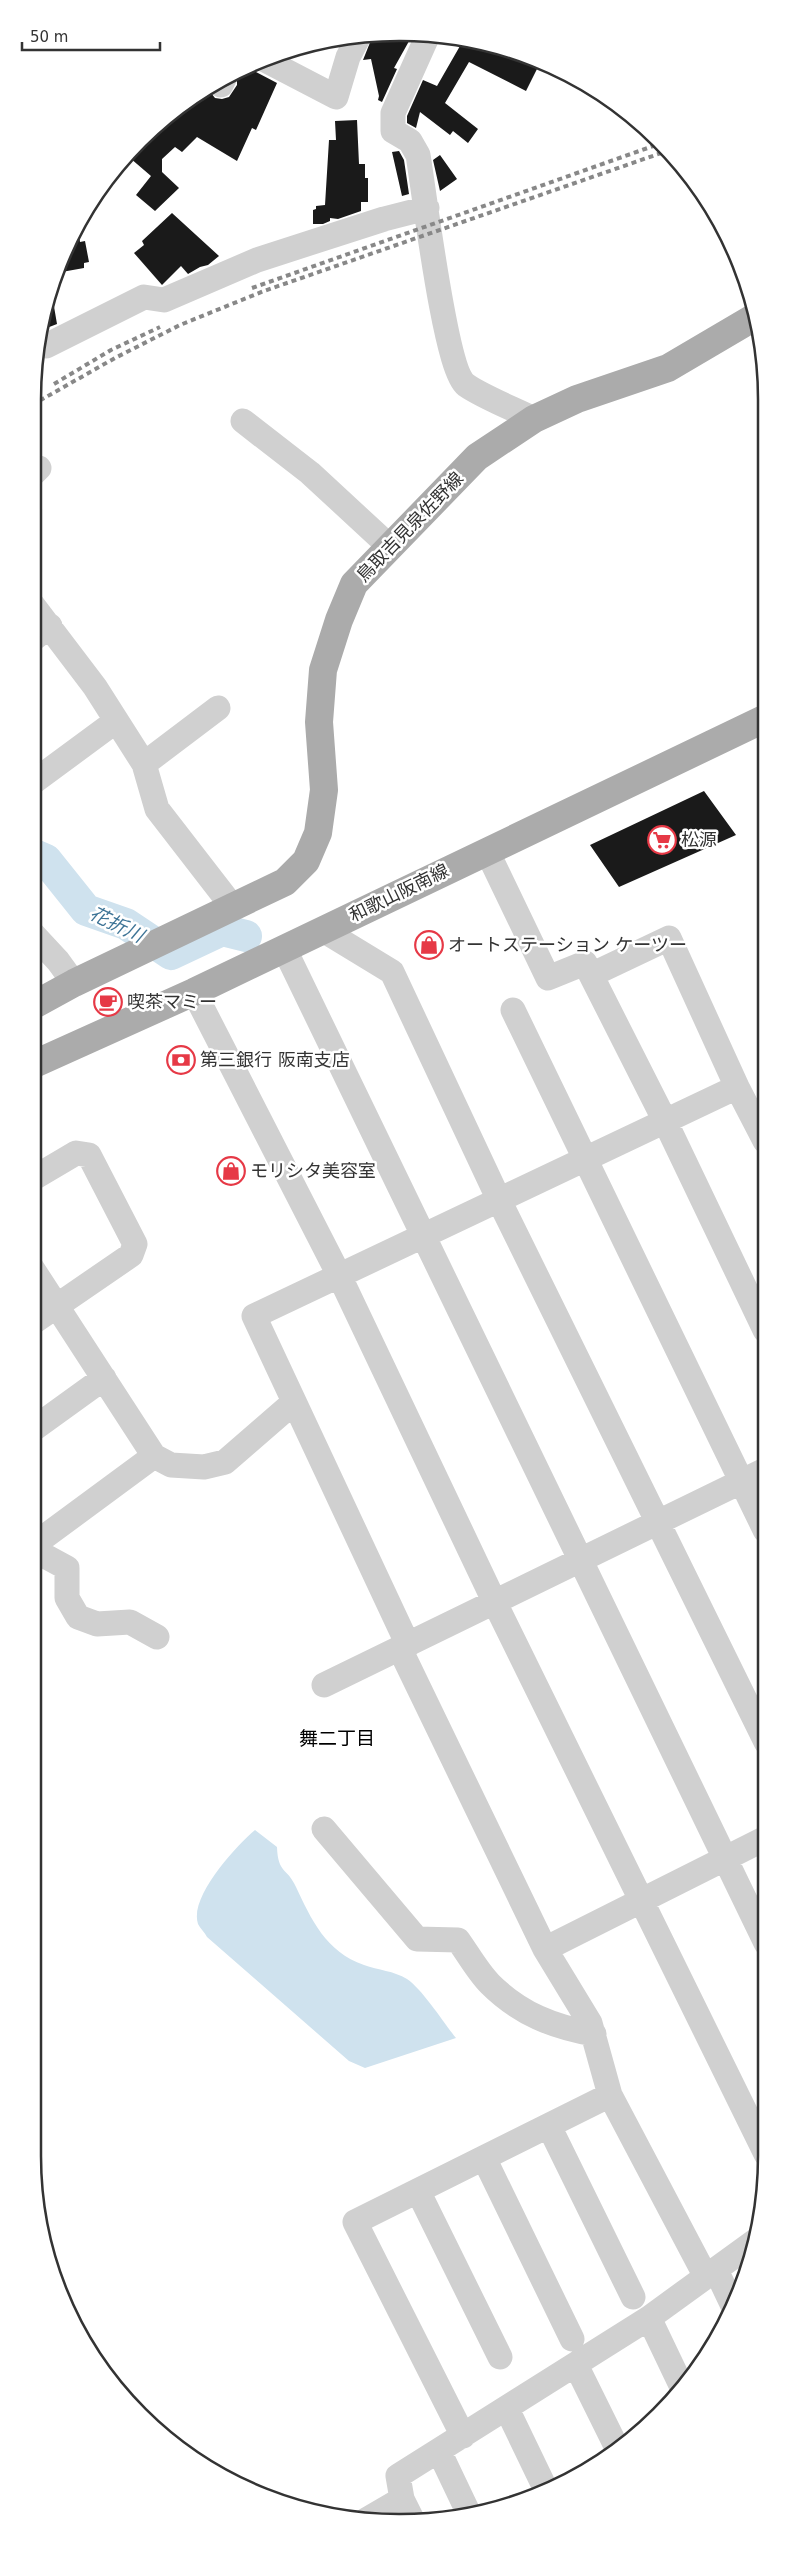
<svg xmlns="http://www.w3.org/2000/svg" width="799" height="2555" viewBox="0 0 799 2555" font-family="'DejaVu Sans','Noto Sans JP',sans-serif">
<style>
.water{fill:#cfe2ee}
.lines{fill:none;stroke-linecap:round;stroke-linejoin:round}
.river{stroke:#cfe2ee;stroke-width:32}
.building{fill:#1a1a1a}
.minor{stroke:#d0d0d0;stroke-width:25}
.major{stroke:#ababab;stroke-width:28}
.rail{stroke:#888;stroke-width:4;stroke-dasharray:5 4;stroke-linecap:butt}
.labels{text-anchor:middle;stroke-width:5;stroke-linejoin:round;paint-order:stroke}
.street-label{font-size:18px;fill:#333;stroke:#fff}
.poi-label{font-size:18px;fill:#333;stroke:#fff;text-anchor:start}
.water-label{font-size:19px;font-style:italic;fill:#3f7597;stroke:#fff}
.neighbourhood-label{font-size:19px;fill:#000;stroke:#fff}
.rim{fill:none;stroke:#333;stroke-width:2.5}
</style>
<rect width="100%" height="100%" fill="#fff"/>
<path class="water" d="M 255,1830 L 277,1847 C 278,1874 287,1867 296,1887 C 311,1919 326,1952 364,1965 C 378,1970 394,1971 407,1979 C 423,1990 443,2022 456,2038 L 365,2068 L 349,2061 L 207,1937 C 205,1933 200,1928 198,1924 C 189,1897 236,1846 255,1830 Z"/>
<g class="lines">
<path class="river" d="M 32,854 L 46,860 L 86,910 L 126,924 L 171,954 L 222,930 L 246,936"/>
</g>
<path class="building" d="M 400,32 L 413,34 L 394,68 L 397,69 L 382,102 L 378,100 L 379,96 L 371,59 L 363,60 L 373,35 Z
M 464,39 L 539,65 L 526,91 L 469,62 L 445,103 L 478,129 L 468,143 L 453,131 L 450,135 L 420,112 L 416,128 L 407,123 L 407,116 L 423,80 L 437,86 Z
M 250,65 L 256,72 L 277,83 L 256,130 L 252,128 L 237,161 L 197,137 L 182,152 L 175,147 L 162,159 L 162,172 L 179,188 L 155,211 L 136,195 L 151,176 L 130,158 L 173,113 L 196,94 L 207,88 L 215,98 L 222,99 L 229,97 L 237,85 L 237,72 Z
M 357,120 L 359,164 L 365,164 L 365,178 L 368,178 L 368,202 L 361,202 L 361,211 L 338,219 L 330,218 L 330,221 L 323,224 L 313,224 L 313,210 L 316,209 L 316,206 L 325,205 L 329,140 L 336,140 L 335,121 Z
M 399,151 L 404,160 L 409,194 L 402,196 L 392,152 Z
M 440,155 L 457,179 L 440,191 L 433,160 Z
M 172,213 L 219,256 L 208,265 L 200,267 L 188,274 L 181,266 L 162,285 L 134,253 L 144,245 L 142,241 Z
M 78,227 L 80,242 L 85,241 L 89,262 L 84,263 L 84,268 L 56,273 L 61,259 Z
M 51,289 L 57,324 L 39,331 L 40,328 Z
M 704,791 L 736,835 L 619,887 L 590,845 Z"/>
<g class="lines">
<path class="minor" d="M 428,35 L 393,113 L 393,131 L 410,141 L 418,155 C 424,190 445,369 466,385 C 483,397 514,409 534,419
M 263,59 L 336,97 L 348,57 L 359,36
M 221,85 L 224,79
M 46,346 L 144,297 L 164,300 L 257,260 L 384,219 L 427,208
M 243,421 L 310,473 L 389,546
M 32,475 L 39,468
M 32,604 L 95,687 L 144,764 L 157,809 L 232,906
M 32,640 L 50,626
M 144,764 L 218,708
M 32,783 L 116,721
M 487,851 L 548,978 L 585,963 L 665,1121 L 765,1330
M 323,930 L 392,972 L 499,1200 L 766,1742
M 32,933 L 58,961 L 74,983
M 284,948 L 766,1943
M 591,975 L 669,938 L 737,1087
M 194,992 L 340,1277 L 495,1603 L 766,2154
M 513,1010 L 765,1530
M 32,1179 L 76,1153 L 89,1155 L 135,1244 L 131,1255 L 32,1323
M 32,1268 L 154,1456 L 171,1465 L 204,1467 L 225,1462 L 293,1403
M 32,1430 L 104,1378
M 32,1546 L 154,1456
M 32,1549 L 67,1568 L 67,1598 L 78,1617 L 97,1624 L 130,1622 L 157,1637
M 408,1645 L 254,1316 L 737,1087 L 765,1141
M 400,1649 L 545,1949 L 590,2023 L 610,2095 L 706,2277
M 324,1685 L 765,1470
M 324,1829 L 417,1939 L 458,1940 C 468,1954 478,1972 490,1984 C 520,2014 554,2027 594,2034
M 545,1949 L 766,1838
M 549,2126 L 633,2297
M 484,2158 L 572,2339
M 418,2191 L 500,2357
M 716,2270 L 733,2306
M 649,2318 L 681,2385
M 576,2365 L 618,2450
M 507,2409 L 546,2490
M 463,2436 L 355,2222 L 610,2095
M 439,2451 L 469,2514
M 366,2520 L 402,2499
M 413,2521 L 402,2499 L 398,2476 L 649,2318 L 755,2241"/>
<path class="major" d="M 32,1006 L 74,983 L 285,882 L 306,861 L 318,833 L 324,790 L 319,722 L 323,670 L 339,620 L 354,584 L 477,457 L 534,419 L 577,399 L 668,368 L 753,318
M 32,1065 L 194,992 L 764,719"/>
<path class="rail" d="M 252,288 L 659,144
M 54,384 L 111,350 L 160,327
M 32,405 L 115,358 L 180,325 L 264,291 L 667,151"/>
</g>
<defs>
<symbol id="supermarket-ring" viewBox="-11 -11 22 22"><circle r="9.5" fill="#fff" stroke="#e63946" stroke-width="1.5"/><path d="M-6-5.5h2.5l.6 2H6L4.5 2H-2.5L-4.4-4H-6ZM-1.5 3.2a1.3 1.3 0 1 0 .1 0ZM3 3.2a1.3 1.3 0 1 0 .1 0Z" fill="#e63946"/></symbol>
<symbol id="shop-ring" viewBox="-11 -11 22 22"><circle r="9.5" fill="#fff" stroke="#e63946" stroke-width="1.5"/><path d="M-5-2.5h2.3a2.7 3.5 0 0 1 5.4 0H5L5.5 6h-11ZM-1.5-2.5h3a1.5 2.3 0 0 0-3 0Z" fill="#e63946"/></symbol>
<symbol id="cafe-ring" viewBox="-11 -11 22 22"><circle r="9.5" fill="#fff" stroke="#e63946" stroke-width="1.5"/><path d="M-5.5-4.5H6V0H3Q3 3.5 0 3.5H-2.5Q-5.5 3.5-5.5 0ZM3-3.2v2h1.7v-2ZM-6 4.5H4V6H-6Z" fill="#e63946"/></symbol>
<symbol id="bank-ring" viewBox="-11 -11 22 22"><circle r="9.5" fill="#fff" stroke="#e63946" stroke-width="1.5"/><path d="M-6-4H6V4H-6ZM0-2.3a2.3 2.3 0 1 0 0 4.6a2.3 2.3 0 1 0 0-4.6Z" fill="#e63946"/></symbol>
</defs>
<g fill-rule="evenodd">
<use href="#supermarket-ring" x="646" y="824" width="32" height="32"/>
<use href="#shop-ring" x="413" y="929" width="32" height="32"/>
<use href="#cafe-ring" x="92" y="986" width="32" height="32"/>
<use href="#bank-ring" x="165" y="1044" width="32" height="32"/>
<use href="#shop-ring" x="215" y="1155" width="32" height="32"/>
</g>
<g class="labels">
<g class="street-label">
<text transform="translate(410 527) rotate(-46)" y="6">鳥取吉見泉佐野線</text>
<text transform="translate(399 893) rotate(-26)" y="6">和歌山阪南線</text>
</g>
<g class="poi-label">
<text x="681" y="846">松源</text>
<text x="448" y="951">オートステーション ケーツー</text>
<text x="127" y="1008">喫茶マミー</text>
<text x="200" y="1066">第三銀行 阪南支店</text>
<text x="250" y="1177">モリシタ美容室</text>
</g>
<g class="water-label">
<text transform="translate(117 924) rotate(26)" y="7">花折川</text>
</g>
<g class="neighbourhood-label">
<text x="337" y="1745">舞二丁目</text>
</g>
</g>
<path d="M0 0H799V2555H0ZM399 41H400A358 358 0 0 1 758 399V2156A358 358 0 0 1 400 2514H399A358 358 0 0 1 41 2156V399A358 358 0 0 1 399 41Z" fill="#fff" fill-rule="evenodd"/>
<path class="rim" d="M399 41H400A358 358 0 0 1 758 399V2156A358 358 0 0 1 400 2514H399A358 358 0 0 1 41 2156V399A358 358 0 0 1 399 41Z"/>
<path d="M22 42v8h138v-8" fill="none" stroke="#333333" stroke-width="2.5"/>
<text x="30" y="42" font-size="15" fill="#333333" stroke="#ffffff" stroke-width="4" paint-order="stroke">50 m</text>
</svg>
